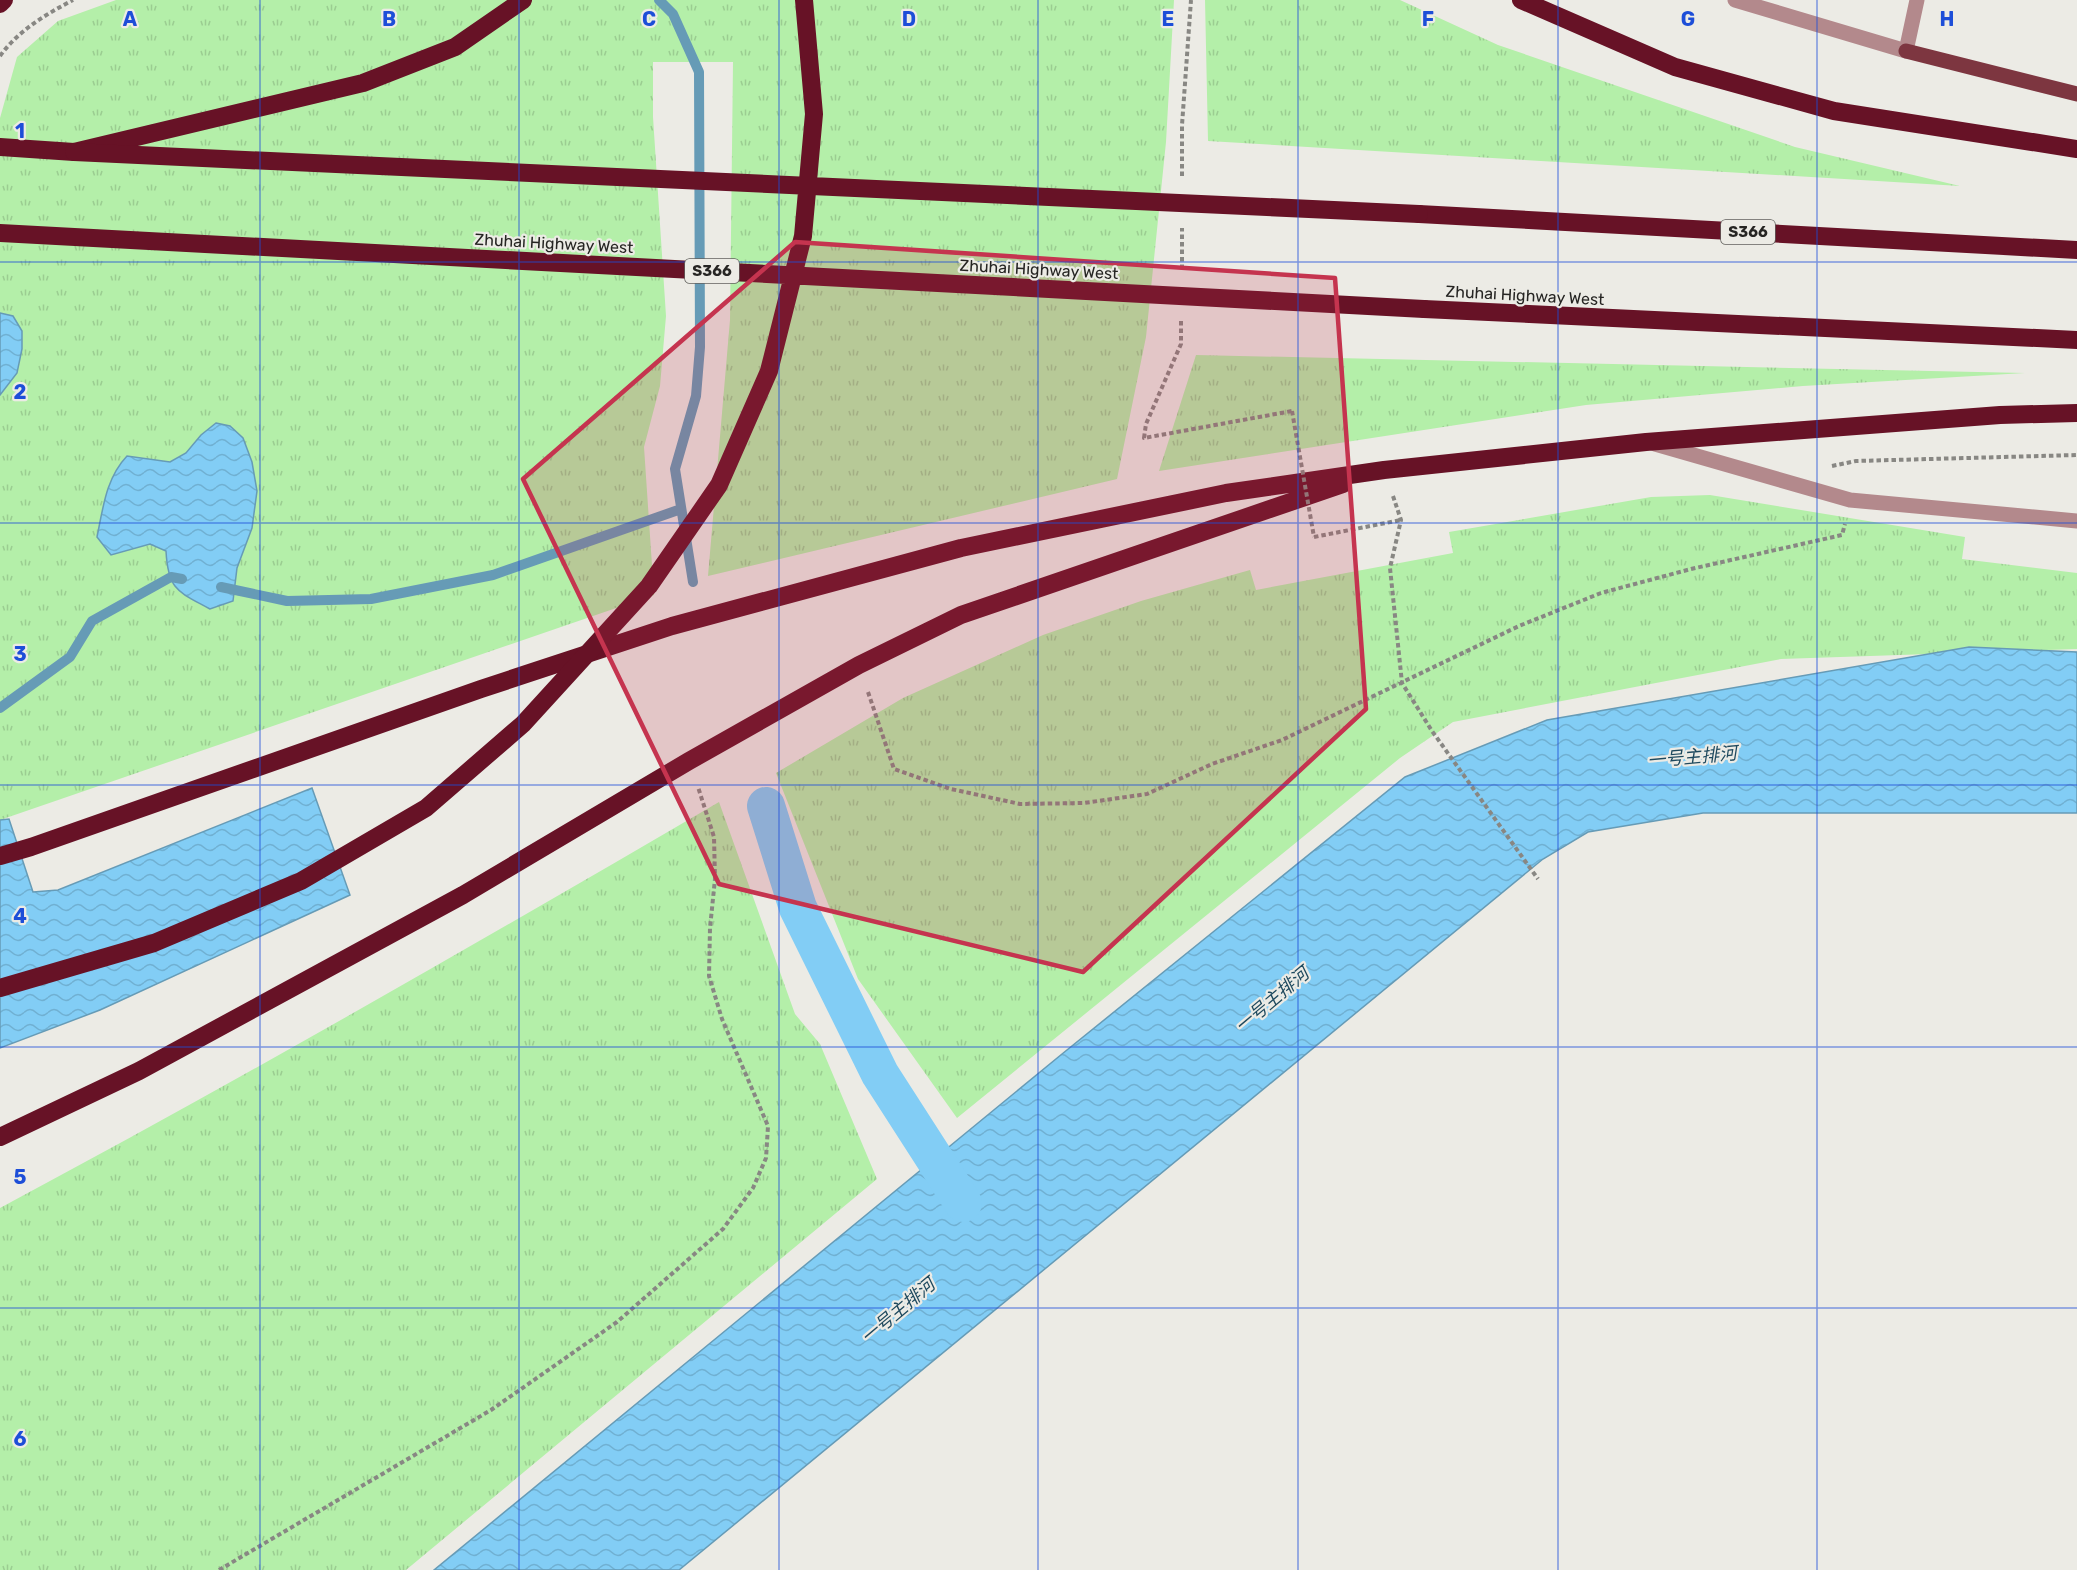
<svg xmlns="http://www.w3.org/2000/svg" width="2077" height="1570" viewBox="0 0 2077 1570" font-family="Rubik,'Noto Sans SC',sans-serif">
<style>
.grass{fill:url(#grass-tufts)}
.water{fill:url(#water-waves);stroke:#669bb6;stroke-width:1.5}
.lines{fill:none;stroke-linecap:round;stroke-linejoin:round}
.stream{stroke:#669bb6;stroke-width:10}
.canal{stroke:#82cdf5;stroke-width:38}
.path{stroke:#888783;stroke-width:4;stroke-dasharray:4.5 3;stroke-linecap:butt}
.minor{stroke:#b3898c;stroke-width:15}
.major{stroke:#7d3640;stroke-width:15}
.highway{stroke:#671226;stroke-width:18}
.path-bridge{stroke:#888783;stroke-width:4;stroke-dasharray:4.5 3;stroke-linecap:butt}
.highway-bridge{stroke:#671226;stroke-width:18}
.marked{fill:#c5344f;fill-opacity:0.2;stroke:#c5344f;stroke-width:4.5;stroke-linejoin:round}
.grid{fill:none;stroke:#1d4ed8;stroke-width:1.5;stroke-opacity:0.55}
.labels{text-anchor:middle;stroke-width:4.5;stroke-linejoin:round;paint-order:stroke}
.shield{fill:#ecebe5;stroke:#61605d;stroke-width:1.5}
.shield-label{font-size:15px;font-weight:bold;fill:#262523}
.street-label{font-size:16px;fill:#262523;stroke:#ecebe5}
.water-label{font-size:18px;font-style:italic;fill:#1e495e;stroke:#ecebe5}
.grid-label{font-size:20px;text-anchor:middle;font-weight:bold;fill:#1d4ed8;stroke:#ecebe5;stroke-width:4.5;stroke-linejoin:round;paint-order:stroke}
</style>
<defs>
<pattern id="grass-tufts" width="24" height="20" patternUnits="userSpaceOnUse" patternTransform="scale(1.5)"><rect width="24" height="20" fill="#b4efa9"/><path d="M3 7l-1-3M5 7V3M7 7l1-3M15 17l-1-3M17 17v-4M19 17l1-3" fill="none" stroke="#9bcd91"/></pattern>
<pattern id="water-waves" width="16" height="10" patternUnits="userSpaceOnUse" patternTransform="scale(1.5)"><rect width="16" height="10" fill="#82cdf5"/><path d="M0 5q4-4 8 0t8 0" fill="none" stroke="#70b0d2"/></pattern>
</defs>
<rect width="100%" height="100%" fill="#ecebe5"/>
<path class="grass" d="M 116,0 L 1174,0 L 1166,142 L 1146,337 L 1117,479 L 708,576 L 730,320 L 733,62 L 653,62 L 653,117 L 666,316 L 660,386 L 644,447 L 654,595 L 0,820 L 0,395 L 17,373 L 13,316 L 0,313 L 0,118 L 17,57 L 58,21 Z
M 1205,0 L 1400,0 L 1498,45 L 1795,147 L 1960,186 L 1208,141 Z
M 1196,355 L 2025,373 L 1803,386 L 1586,405 L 1159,471 Z
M 1710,495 L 1965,537 L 1962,559 L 2077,573 L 2077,649 L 1781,659 L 1453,722 L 1400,758 L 957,1118 L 858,979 L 776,773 L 903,698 L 1043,635 L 1141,601 L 1250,570 L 1256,590 L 1453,553 L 1449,532 L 1651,497 Z
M 719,802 L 795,1014 L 820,1044 L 877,1179 L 406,1570 L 0,1570 L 0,1208 C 243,1078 481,941 719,802 Z"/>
<path class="water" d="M 0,313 L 13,316 L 22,331 L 22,349 L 17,373 L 0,395 Z
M 216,423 L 230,426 L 243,438 L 252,462 L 257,491 L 252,528 L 237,568 L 233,601 L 210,609 C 179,592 168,591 166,551 L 150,544 L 111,555 L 97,537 C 103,508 106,478 127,456 L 170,462 L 186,453 L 201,435 Z
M 1969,647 L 2077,652 L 2077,813 L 1703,813 L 1588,832 L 1543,859 L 679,1570 L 434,1570 L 1062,1054 L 1405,777 L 1547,720 Z
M 312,788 L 350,895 L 100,1010 L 0,1048 L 0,820 L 9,819 L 33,892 L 58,890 Z"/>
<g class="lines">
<path class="stream" d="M 659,0 L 673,14 L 699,72 L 700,347 L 696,396 L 675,469 L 693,582
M 221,587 L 287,601 L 371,599 L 493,575 L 681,509
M 0,708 L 70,657 L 92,621 L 171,577 L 182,579"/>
<path class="canal" d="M 766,806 L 798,908 L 880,1074 L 963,1203"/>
<path class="path" d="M 0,56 C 19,30 45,15 73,0
M 1182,176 L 1182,125 L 1191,0
M 1182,269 L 1182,228
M 1181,321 L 1181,344 L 1146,424 L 1144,438 L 1292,411
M 1832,466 L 1856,461 L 2077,455
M 1393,496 L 1401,520 L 1390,568 L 1402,683 L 1432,731 L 1538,879
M 1314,537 L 1401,520
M 868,692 L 894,769 L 951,789 L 1020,804 L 1084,803 L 1147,794 L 1212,764 L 1282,740 L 1519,626 L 1601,593 L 1691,569 L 1842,535 L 1845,524
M 219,1570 L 491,1410 L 617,1322 L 723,1229 L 753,1188 L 766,1158 L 768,1126 L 722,1019 L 709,976 L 710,928 L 715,879 L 714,837 L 698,787"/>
<path class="minor" d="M 1735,0 L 1906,51 L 1917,0
M 1655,444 L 1850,500 L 2077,521"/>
<path class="major" d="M 1906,51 L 2077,94"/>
<path class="highway" d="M 1521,0 L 1675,67 L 1834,111 L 2077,149
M 0,4 L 4,0
M 0,147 L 74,152 L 363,83 L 455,47 L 523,0
M 1419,214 L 2077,250
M 1424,309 L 2077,340
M 0,856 L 31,847 L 481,689 L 672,626 L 961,548 L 1226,493 L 1384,470 L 1646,442 L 2000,415 L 2077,413
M 0,1137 L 139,1071 L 463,895 L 689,761 L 859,665 L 961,615 L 1343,484"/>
<path class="path-bridge" d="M 1292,411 L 1314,537"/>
<path class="highway-bridge" d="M 74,152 L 1419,214
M 0,233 L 1424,309
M 0,988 L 154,943 L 301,881 L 426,808 L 523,724 L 649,586 L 719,485 L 769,371 L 803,236 L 814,114 L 804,0"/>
</g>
<path class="marked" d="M 795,242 L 1335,278 L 1366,709 L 1083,972 L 719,884 L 523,479 Z"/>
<path class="grid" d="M 260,0 L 260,1570M 519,0 L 519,1570M 779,0 L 779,1570M 1038,0 L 1038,1570M 1298,0 L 1298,1570M 1558,0 L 1558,1570M 1817,0 L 1817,1570M 0,262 L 2077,262M 0,523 L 2077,523M 0,785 L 2077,785M 0,1047 L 2077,1047M 0,1308 L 2077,1308"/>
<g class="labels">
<g class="shield">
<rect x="1721" y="220" width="54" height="24" rx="4.5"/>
<rect x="685" y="259" width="54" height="24" rx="4.5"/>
</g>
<g class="shield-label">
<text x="1748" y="237">S366</text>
<text x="712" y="276">S366</text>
</g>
<g class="street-label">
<text transform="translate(554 243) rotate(3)" y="6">Zhuhai Highway West</text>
<text transform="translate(1039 269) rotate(3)" y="6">Zhuhai Highway West</text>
<text transform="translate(1525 295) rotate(3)" y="6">Zhuhai Highway West</text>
</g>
<g class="water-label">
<text transform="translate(1692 757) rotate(-5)" y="6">一号主排河</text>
<text transform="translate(1272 1000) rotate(-40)" y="6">一号主排河</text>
<text transform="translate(898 1311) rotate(-40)" y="6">一号主排河</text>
</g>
</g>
<g class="grid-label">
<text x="130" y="26">A</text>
<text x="389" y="26">B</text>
<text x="649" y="26">C</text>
<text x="909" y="26">D</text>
<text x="1168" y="26">E</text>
<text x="1428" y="26">F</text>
<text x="1688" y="26">G</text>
<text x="1947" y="26">H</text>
<text x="20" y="138">1</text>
<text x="20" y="399">2</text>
<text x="20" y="661">3</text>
<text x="20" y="923">4</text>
<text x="20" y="1184">5</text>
<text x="20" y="1446">6</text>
</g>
</svg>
